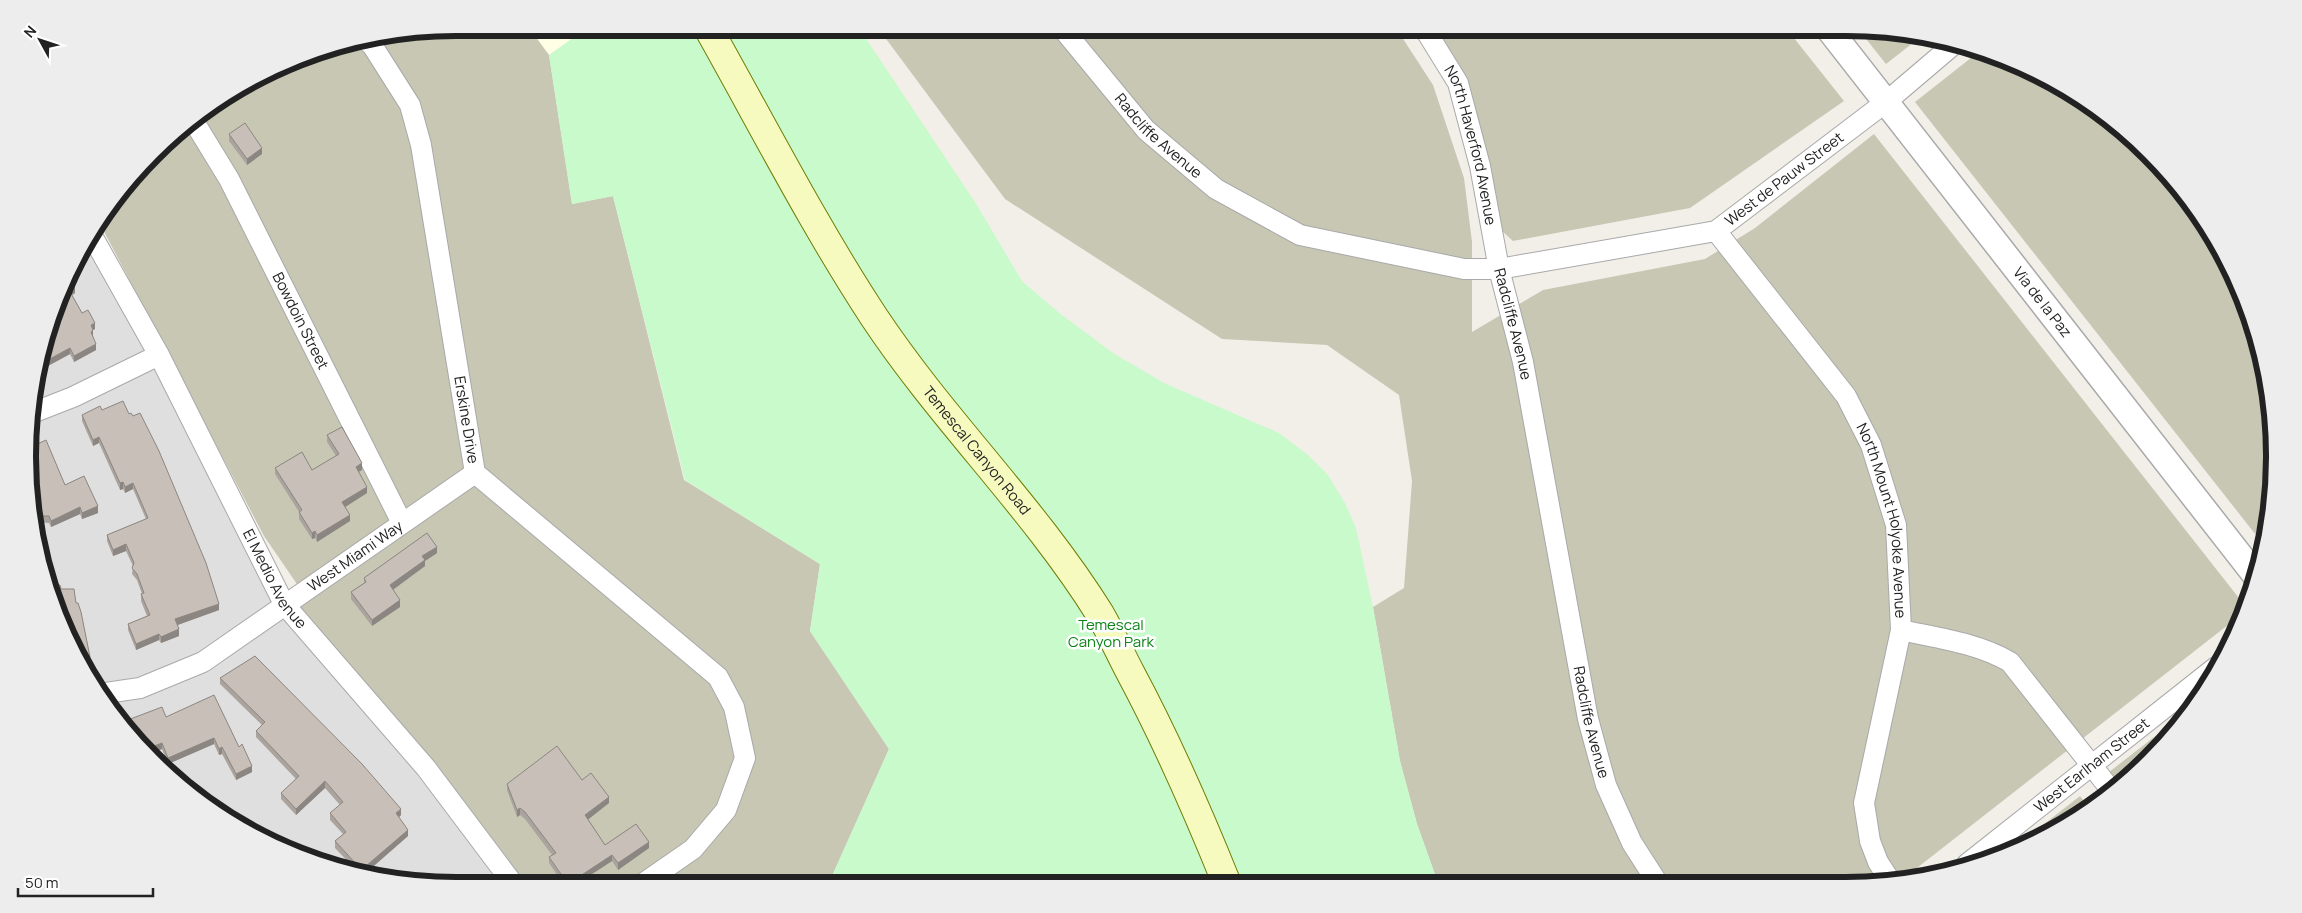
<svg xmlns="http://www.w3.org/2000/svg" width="2302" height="913" viewBox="0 0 2302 913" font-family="Manrope,sans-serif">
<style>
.residential{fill:#e0dfdf}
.education{fill:#ffffe5}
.construction{fill:#c7c7b4}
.park{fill:#c8facc}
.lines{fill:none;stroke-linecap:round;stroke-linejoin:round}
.minor-casing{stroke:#a9a9a9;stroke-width:22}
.tertiary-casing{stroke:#a9a9a9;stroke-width:28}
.secondary-casing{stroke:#707d05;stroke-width:30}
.minor{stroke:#fff;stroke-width:20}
.tertiary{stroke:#fff;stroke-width:25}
.secondary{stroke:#f7fabf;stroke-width:28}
.wall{fill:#aba49e}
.shaded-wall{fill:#8b8681}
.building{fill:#c7bfb8;stroke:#8b8681}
.labels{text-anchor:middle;stroke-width:5;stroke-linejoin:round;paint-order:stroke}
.street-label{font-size:15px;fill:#222;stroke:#fff}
.park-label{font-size:15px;fill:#0c8416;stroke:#fff}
.rim{fill:none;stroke:#222;stroke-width:6}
</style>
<rect width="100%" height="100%" fill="#f2efe9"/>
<path class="residential" d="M 88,239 L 245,546 L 514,885 L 457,885 L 319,863 L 195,797 L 100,695 L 60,620 L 36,540 L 31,400 L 50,318 Z"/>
<path class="education" d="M 529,28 L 587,28 L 549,55 Z"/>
<path class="construction" d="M 457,28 L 529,28 L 549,55 L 572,204 L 613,196 L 684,480 L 820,564 L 810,631 L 889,749 L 828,885 L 514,885 L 284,604 L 301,590 L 264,536 L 100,224 L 174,134 L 242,85 L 318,50 Z
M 878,28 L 1396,28 L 1433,85 L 1464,178 L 1472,242 L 1472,332 L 1543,290 L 1705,259 L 1755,228 L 1874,134 L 2246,607 L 2242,614 L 1899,882 L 1438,883 L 1417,824 L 1400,761 L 1373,607 L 1404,588 L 1412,481 L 1399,395 L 1327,345 L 1222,339 L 1005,199 Z
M 1434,28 L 1786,28 L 1844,101 L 1690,208 L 1513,241 L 1502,231 Z
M 1859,30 L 1918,39 L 1886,64 Z
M 1981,50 L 2060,85 L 2128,134 L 2186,195 L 2230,266 L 2260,345 L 2274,428 L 2271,512 L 2263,544 L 1915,102 Z
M 2190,709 L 2128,779 L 2114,788 L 2104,776 Z
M 2080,796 L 2087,805 L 2006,854 Z"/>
<path class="park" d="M 587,28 L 859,28 L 975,202 L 1022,281 L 1058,312 L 1113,353 L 1164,383 L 1279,433 L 1308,455 L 1328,475 L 1345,503 L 1356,528 L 1373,607 L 1400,761 L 1417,824 L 1438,883 L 828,885 L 889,749 L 810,631 L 820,564 L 685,480 L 613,196 L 572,204 L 549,55 Z"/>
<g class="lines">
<defs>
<g id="minor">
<path id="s1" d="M 1062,28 L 1146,130 L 1216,189 L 1300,235 L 1464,269 L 1499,269 L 1716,231 L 1886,102 L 1953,45"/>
<path id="s2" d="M 1424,28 L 1458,83 L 1480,166 L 1499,269 L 1523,362 L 1588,719 L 1606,785 L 1632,843 L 1657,882"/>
<path id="s3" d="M 368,42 L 372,45 L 410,105 L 421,145 L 475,473 L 718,677 L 734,707 L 745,758 L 726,810 L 693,849 L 641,885"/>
<path id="s4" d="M 193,120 L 229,179 L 402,523"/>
<path id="s5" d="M 1716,231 L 1846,396 L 1871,445 L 1896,525 L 1901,630 L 1864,803 L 1870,841 L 1878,862 L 1891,882"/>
<path id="s6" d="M 91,234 L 159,355 L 284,604 L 426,768 L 514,885"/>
<path d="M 32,413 L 73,397 L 159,355"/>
<path d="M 1901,630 C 1937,638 1978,643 2010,662 L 2111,790"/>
<path id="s7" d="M 99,694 L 140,688 L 203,662 L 475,473"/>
<path id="s8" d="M 1967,864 L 2216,667"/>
</g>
<g id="tertiary">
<path id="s9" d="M 1828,28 L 2256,576"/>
</g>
<g id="secondary">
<path id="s10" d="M 708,28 C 762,124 813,224 874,317 C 943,421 1034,508 1100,614 C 1111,633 1120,653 1130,672 C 1167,741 1198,812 1227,884"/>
</g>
</defs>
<use href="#minor" class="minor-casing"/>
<use href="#tertiary" class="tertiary-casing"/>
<use href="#secondary" class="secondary-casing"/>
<use href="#minor" class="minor"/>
<use href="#tertiary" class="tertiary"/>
<use href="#secondary" class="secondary"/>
</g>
<path class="wall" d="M 229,134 L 262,154 L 247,165 L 229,141 Z
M 69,276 L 75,293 L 72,295 L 82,313 L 95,329 L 93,330 L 93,337 L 96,350 L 74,362 L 70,354 L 46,367 L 44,364 L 39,367 Z
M 102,410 L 219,610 L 177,625 L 179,636 L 161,643 L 159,640 L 136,650 L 128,630 L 128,624 L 147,616 L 141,601 L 141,594 L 142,594 L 137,580 L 132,574 L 133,566 L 126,551 L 113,556 L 107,541 L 107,535 L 146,519 L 133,489 L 125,493 L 123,489 L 120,490 L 99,443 L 93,446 L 82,421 L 82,415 Z
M 327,435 L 362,470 L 359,472 L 367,493 L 345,507 L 350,521 L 317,542 L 315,538 L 312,539 L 299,519 L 299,512 L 275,474 L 275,468 L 312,470 L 336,456 L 327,442 Z
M 33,446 L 65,485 L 98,513 L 82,519 L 80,514 L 51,527 L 49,523 L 35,522 Z
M 437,553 L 425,561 L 425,566 L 392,590 L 400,607 L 372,626 L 351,599 L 351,592 L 364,583 L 364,578 Z
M 61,589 L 76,603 L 90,657 L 90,663 L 83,664 L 60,620 Z
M 220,678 L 401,815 L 399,817 L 408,836 L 368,871 L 355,869 L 335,848 L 335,841 L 343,834 L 330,820 L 330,813 L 340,805 L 325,788 L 296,815 L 281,799 L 281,793 L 296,779 L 256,737 L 256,731 L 262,725 L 220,684 Z
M 166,717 L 239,747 L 252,772 L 236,780 L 222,754 L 219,755 L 214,744 L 168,764 L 162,749 L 154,752 Z
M 582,780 L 609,803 L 588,819 L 605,845 L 649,848 L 618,870 L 612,861 L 575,885 L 564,885 L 549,863 L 549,857 L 552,855 L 525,819 L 520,815 L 517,817 L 507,790 L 507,784 Z"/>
<path class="shaded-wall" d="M 262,148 L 262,154 L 247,165 L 247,159 Z
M 75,286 L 75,293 L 69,297 L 69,290 Z
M 95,323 L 95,329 L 93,330 L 93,336 L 91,338 L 91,325 Z
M 96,344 L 96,350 L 74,362 L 74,356 Z
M 70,348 L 70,354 L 46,367 L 46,361 Z
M 44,358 L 44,364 L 39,367 L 41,360 Z
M 99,437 L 99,443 L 93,446 L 93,440 Z
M 362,463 L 362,470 L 356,473 L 356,467 Z
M 123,482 L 123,489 L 120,490 L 120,483 Z
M 133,483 L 133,489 L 125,493 L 125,487 Z
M 367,487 L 367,493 L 342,509 L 342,502 Z
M 98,506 L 98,513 L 82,519 L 82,513 Z
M 80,507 L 80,514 L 51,527 L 51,521 Z
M 350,515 L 350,521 L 317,542 L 317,535 Z
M 315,531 L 315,538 L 312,539 L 312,533 Z
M 126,544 L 126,551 L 113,556 L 113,550 Z
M 437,547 L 437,553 L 425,561 L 425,566 L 390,592 L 390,585 L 422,556 Z
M 400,600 L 400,607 L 372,626 L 372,620 Z
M 219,604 L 219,610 L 175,626 L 175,619 Z
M 179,629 L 179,636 L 161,643 L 161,637 Z
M 159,634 L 159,640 L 136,650 L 136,644 Z
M 214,738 L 214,744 L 168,764 L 168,758 Z
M 162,743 L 162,749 L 154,752 L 149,748 Z
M 222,747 L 222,754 L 219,755 L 219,749 Z
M 252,766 L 252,772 L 236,780 L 236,774 Z
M 325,781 L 325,788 L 296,815 L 296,809 Z
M 609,797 L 609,803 L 585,822 L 585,815 Z
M 520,808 L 520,815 L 517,817 L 517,810 Z
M 401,809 L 401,815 L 396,820 L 396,813 Z
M 408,830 L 408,836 L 368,871 L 366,871 L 366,866 Z
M 649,842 L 649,848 L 618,870 L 618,863 Z
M 612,855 L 612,861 L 575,885 L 568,885 L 568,884 Z"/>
<path class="building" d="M 245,123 L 262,148 L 247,159 L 229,134 Z
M 69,276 L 75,286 L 69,290 L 82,313 L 88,310 L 95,323 L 91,325 L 93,330 L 91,332 L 96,344 L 74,356 L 70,348 L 46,361 L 44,358 L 41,360 L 50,318 Z
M 123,401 L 129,414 L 131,413 L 133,416 L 140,413 L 159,451 L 206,563 L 219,604 L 175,619 L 179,629 L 161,637 L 159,634 L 136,644 L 128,624 L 150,615 L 141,594 L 144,593 L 137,574 L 132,568 L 134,563 L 126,544 L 113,550 L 107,535 L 148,518 L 133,483 L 125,487 L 123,482 L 120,483 L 99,437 L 93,440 L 82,415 L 100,406 L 102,410 Z
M 342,427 L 362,463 L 356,467 L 367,487 L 342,502 L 350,515 L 317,535 L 315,531 L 312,533 L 299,512 L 302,510 L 275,468 L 302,452 L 312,470 L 339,454 L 327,435 Z
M 46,440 L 65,485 L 84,476 L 98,506 L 82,513 L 80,507 L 51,521 L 49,516 L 35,516 L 33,446 Z
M 427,533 L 437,547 L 422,556 L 425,560 L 390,585 L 400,600 L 372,620 L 351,592 L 366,582 L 364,578 Z
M 60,585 L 61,589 L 74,589 L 76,603 L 78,603 L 81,612 L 90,657 L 80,658 L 60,620 L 50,586 Z
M 255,656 L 362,764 L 401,809 L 396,813 L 408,830 L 366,866 L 357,865 L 335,841 L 346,832 L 330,813 L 343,802 L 325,781 L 296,809 L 281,793 L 299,776 L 256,731 L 265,722 L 220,678 Z
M 214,695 L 239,747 L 242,744 L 252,766 L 236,774 L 222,747 L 219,749 L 214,738 L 168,758 L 162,743 L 149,748 L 125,721 L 162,707 L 166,717 Z
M 557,746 L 582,780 L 591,773 L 609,797 L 585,815 L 605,845 L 636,824 L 649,842 L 618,863 L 612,855 L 568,884 L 549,857 L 556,853 L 525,812 L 520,808 L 517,810 L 507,784 Z"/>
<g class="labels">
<g class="street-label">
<text dy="5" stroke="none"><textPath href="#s1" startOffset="145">Radcliffe Avenue</textPath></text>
<text dy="5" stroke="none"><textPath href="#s2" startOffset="128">North Haverford Avenue</textPath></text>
<text dy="5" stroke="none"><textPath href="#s1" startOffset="828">West de Pauw Street</textPath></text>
<text dy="5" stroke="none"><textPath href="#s9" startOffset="348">Via de la Paz</textPath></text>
<text dy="5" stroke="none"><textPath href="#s4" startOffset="228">Bowdoin Street</textPath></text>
<text dy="5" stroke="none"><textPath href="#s2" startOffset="312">Radcliffe Avenue</textPath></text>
<text dy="5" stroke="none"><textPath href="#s3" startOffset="396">Erskine Drive</textPath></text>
<text dy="5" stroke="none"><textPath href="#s10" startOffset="502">Temescal Canyon Road</textPath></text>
<text dy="5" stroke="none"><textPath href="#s5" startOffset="342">North Mount Holyoke Avenue</textPath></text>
<text dy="5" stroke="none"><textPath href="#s7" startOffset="295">West Miami Way</textPath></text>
<text dy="5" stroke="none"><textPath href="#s6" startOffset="391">El Medio Avenue</textPath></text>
<text dy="5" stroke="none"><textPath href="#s2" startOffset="718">Radcliffe Avenue</textPath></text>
<text dy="5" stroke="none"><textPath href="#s8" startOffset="159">West Earlham Street</textPath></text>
</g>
<g class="park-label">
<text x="1111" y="630">Temescal<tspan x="1111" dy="17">Canyon Park</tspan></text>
</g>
</g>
<path d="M0 0H2302V913H0ZM456 36H1846A420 420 0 0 1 2266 456V457A420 420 0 0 1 1846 877H456A420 420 0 0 1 36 457V456A420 420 0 0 1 456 36Z" fill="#ededed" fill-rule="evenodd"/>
<path class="rim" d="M456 36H1846A420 420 0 0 1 2266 456V457A420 420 0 0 1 1846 877H456A420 420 0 0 1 36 457V456A420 420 0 0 1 456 36Z"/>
<g transform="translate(40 40) rotate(310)" stroke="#ffffff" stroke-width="4" paint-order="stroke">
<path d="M0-4L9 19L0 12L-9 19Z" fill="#222222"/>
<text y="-8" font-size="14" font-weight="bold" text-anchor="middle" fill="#222222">N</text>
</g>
<path d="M18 888v8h135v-8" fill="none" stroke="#222222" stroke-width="2.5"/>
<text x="25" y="888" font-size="15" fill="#222222" stroke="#ffffff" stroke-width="4" paint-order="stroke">50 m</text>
</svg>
